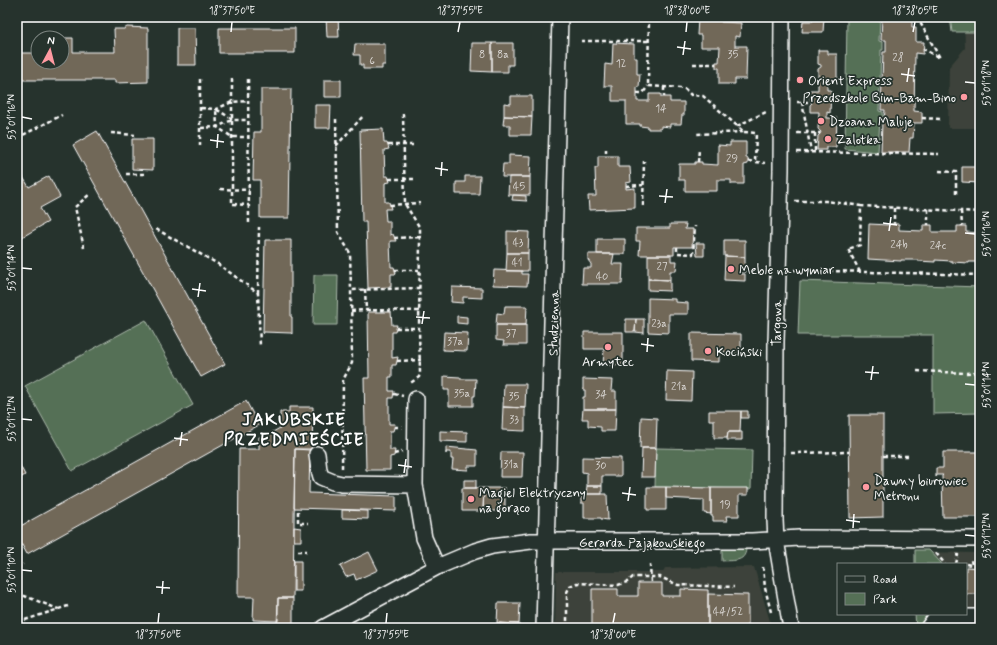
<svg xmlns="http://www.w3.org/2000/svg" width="997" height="645" viewBox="0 0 997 645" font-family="Mynerve,sans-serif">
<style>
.built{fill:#3c433a}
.green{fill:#557056;stroke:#aab8aa}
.building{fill:#716759;stroke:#fff}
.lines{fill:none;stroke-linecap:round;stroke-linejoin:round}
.street-casing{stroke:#fff;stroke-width:18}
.path{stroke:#fff;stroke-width:2.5;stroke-dasharray:4 3;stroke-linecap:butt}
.street{stroke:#26332d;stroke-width:15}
.ticks{fill:none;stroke:#fff;stroke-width:1.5}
.poi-dot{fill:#ff9aa2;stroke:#26332d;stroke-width:1.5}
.labels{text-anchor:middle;stroke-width:3.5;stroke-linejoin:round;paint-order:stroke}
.number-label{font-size:11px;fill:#dcd9d6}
.poi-label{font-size:13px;fill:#fff;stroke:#26332d;text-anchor:start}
.street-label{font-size:13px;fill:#fff;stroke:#26332d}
.district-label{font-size:17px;font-weight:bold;letter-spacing:1px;fill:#fff;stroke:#26332d}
.neatline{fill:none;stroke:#fff;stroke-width:1.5}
.ticks-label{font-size:10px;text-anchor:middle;fill:#fff}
</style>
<rect width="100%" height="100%" fill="#26332d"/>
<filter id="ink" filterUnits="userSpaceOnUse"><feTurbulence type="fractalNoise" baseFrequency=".025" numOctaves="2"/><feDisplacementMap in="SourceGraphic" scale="8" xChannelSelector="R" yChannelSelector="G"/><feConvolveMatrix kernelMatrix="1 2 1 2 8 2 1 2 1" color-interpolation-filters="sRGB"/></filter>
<g filter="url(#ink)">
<path class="built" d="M 964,17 L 980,17 L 980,128 L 948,128 L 949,67 L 965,48 Z
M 915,552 L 980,553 L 980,609 L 966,608 L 966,564 L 915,564 Z
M 754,567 L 772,628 L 555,628 L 556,572 L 663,572 L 665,568 Z"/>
<path class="green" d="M 847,17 L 880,17 L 879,41 L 883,42 L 883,50 L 881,50 L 879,111 L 883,112 L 883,119 L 880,119 L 878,152 L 845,149 Z
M 950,17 L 980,17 L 980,32 L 952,32 Z
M 314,275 L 338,275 L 337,325 L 313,325 Z
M 800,281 L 980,287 L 980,413 L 933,414 L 933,335 L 798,335 Z
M 146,320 L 193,405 L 72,471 L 25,386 Z
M 656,448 L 752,450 L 751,489 L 655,487 Z
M 722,548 L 746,549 C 745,563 732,560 722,561 Z
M 915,550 L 929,550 L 942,564 L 915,564 Z
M 915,614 L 931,614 L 922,628 L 916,628 Z"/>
<path class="building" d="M 326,17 L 338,17 L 339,37 L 327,37 Z
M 713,17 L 721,17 L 721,22 L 741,23 L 740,37 L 735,36 L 735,46 L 747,46 L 746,79 L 735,79 L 735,84 L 719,84 L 719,68 L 716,68 L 716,62 L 719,62 L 720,47 L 701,47 L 701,35 L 697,35 L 698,19 L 713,20 Z
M 813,17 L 824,17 L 823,32 L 802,32 L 803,21 L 813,21 Z
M 882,17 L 912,17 L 912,27 L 916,27 L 916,42 L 924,42 L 923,54 L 915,53 L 914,111 L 922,112 L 922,123 L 914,123 L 913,138 L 910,138 L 909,152 L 881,152 L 882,121 L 884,121 L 885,110 L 881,110 L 883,52 L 886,52 L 886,40 L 881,40 Z
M 127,27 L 148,28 L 148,82 L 115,83 L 115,80 L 17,80 L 17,53 L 38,53 L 38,62 L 62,62 L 62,38 L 73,38 L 73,52 L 115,52 L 114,29 L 124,29 Z
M 177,28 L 195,28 L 196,65 L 177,65 Z
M 219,28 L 295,28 L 295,53 L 219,53 Z
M 472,43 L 492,43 L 492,72 L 471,71 Z
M 492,43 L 513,43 L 513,65 L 508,65 L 508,72 L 492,72 Z
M 613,43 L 634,44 L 634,58 L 637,58 L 637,74 L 640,74 L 639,87 L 637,87 L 637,101 L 649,101 L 649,94 L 661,94 L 661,97 L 670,97 L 670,102 L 684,102 L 684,115 L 682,115 L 681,124 L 670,124 L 670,127 L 661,126 L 661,129 L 648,129 L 648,127 L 640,126 L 640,124 L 626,124 L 626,101 L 612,101 L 612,86 L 604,86 L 605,64 L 612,65 Z
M 355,44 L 385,44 L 385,65 L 382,65 L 382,69 L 363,69 L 363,65 L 360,65 L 360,55 L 354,55 Z
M 818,50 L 828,50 L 828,54 L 837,54 L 837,82 L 827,81 L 827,90 L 831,90 L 830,113 L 827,112 L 827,118 L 837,118 L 836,147 L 826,147 L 826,150 L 817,150 L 818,136 L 820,134 L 821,132 L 818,129 L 819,112 L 810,112 L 810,105 L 812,103 L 810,99 L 810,90 L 818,90 L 818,69 L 821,67 L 821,65 L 818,64 Z
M 324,80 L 341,80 L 341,97 L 324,97 Z
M 261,89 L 291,89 L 289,218 L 260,218 L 260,180 L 253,180 L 254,132 L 261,132 Z
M 511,96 L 532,96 L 532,117 L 504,116 L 504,103 L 511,104 Z
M 315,105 L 331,105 L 330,128 L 315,128 Z
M 504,116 L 532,117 L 531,135 L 510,135 L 510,125 L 503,125 Z
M 383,129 L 384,143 L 387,143 L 389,149 L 384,150 L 385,176 L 388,176 L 390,182 L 385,183 L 385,202 L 389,202 L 391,209 L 385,209 L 386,221 L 390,221 L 390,235 L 393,234 L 396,241 L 390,241 L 391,267 L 394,267 L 396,274 L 391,274 L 391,287 L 368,288 L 366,222 L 362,222 L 360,130 Z
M 97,131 L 225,364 L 201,377 L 73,145 Z
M 132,139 L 153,139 L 153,170 L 132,169 Z
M 730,142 L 746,142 L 746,158 L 748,158 L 748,164 L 744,165 L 744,184 L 731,184 L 731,180 L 717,180 L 717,191 L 685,191 L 685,180 L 679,180 L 679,164 L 695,164 L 695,162 L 702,162 L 702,164 L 718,165 L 718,145 L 730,146 Z
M 509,155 L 531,156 L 530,177 L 502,177 L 503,164 L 509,164 Z
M 598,156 L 618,156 L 618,167 L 630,167 L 631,182 L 626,183 L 626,189 L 635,188 L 635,208 L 589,210 L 588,196 L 596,196 L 595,168 L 598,168 Z
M 962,167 L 980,167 L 980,183 L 962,182 Z
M 21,174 L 29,187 L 49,176 L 60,197 L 40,208 L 48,222 L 17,240 L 17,176 Z
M 465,176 L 480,176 L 479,194 L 456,194 L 456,182 L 465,182 Z
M 509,177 L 530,177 L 530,195 L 508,195 Z
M 513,195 L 526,196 L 526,200 L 527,201 L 512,200 Z
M 670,224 L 686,224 L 685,229 L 693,229 L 692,247 L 674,247 L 674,255 L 639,255 L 640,241 L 636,241 L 636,228 L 670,228 Z
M 869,224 L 890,225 L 890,224 L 899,224 L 899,230 L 923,231 L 923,225 L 932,225 L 932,232 L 957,232 L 957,226 L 966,226 L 966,232 L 980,233 L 980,262 L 969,262 L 969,263 L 952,262 L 952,261 L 935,260 L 935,262 L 918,261 L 918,260 L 901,260 L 901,261 L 868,259 Z
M 507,231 L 529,232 L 528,253 L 507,253 Z
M 597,239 L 625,239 L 625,254 L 597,254 Z
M 265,240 L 291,240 L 291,317 L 292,317 L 292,334 L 291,333 L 264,332 L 263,334 Z
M 724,240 L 745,240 L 745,257 L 724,256 Z
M 696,243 L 704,243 L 704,256 L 697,256 Z
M 507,253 L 528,253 L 528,271 L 506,271 Z
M 588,254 L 614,254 L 612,264 L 623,264 L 622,284 L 582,284 L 583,268 L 591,268 L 591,264 L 588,260 Z
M 648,255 L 671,255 L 671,261 L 677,261 L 676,271 L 670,271 L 670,280 L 648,279 Z
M 725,256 L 745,257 L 745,272 L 740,272 L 740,274 L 745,274 L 745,281 L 724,280 Z
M 494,270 L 522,271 L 522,274 L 528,274 L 527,286 L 493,285 Z
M 648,279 L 670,280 L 670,291 L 648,290 Z
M 452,287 L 482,288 L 482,298 L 463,297 L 463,303 L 451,302 Z
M 648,298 L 675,299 L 675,302 L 688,303 L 688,314 L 669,314 L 669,333 L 648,332 Z
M 505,306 L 527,306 L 526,325 L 496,325 L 497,313 L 504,314 Z
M 368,312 L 391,312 L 392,325 L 397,325 L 395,332 L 392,332 L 392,358 L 398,357 L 396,365 L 392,365 L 392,377 L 389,377 L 389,391 L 394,391 L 393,398 L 389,398 L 389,424 L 395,424 L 393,431 L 390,431 L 390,450 L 395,450 L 394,456 L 390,457 L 390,470 L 366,470 L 364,378 L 369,378 Z
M 457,316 L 467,317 L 467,324 L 457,323 Z
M 626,319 L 636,319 L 635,332 L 626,332 Z
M 636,319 L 644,319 L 644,333 L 635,332 Z
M 496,325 L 526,325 L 526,345 L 503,345 L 504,341 L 496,340 Z
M 444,332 L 468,333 L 467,351 L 443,350 Z
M 584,332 L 623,332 L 623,365 L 603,365 L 604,349 L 584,349 Z
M 691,333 L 741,334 L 741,353 L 724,353 L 724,350 L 719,350 L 719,362 L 691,361 Z
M 667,371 L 692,372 L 691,401 L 666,400 Z
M 444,376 L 460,377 L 460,379 L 476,379 L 475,396 L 473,396 L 473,406 L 449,406 L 449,390 L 444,390 Z
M 583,379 L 612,380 L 611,391 L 616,391 L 616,409 L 583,409 L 583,397 L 585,397 L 585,390 L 583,390 Z
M 504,384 L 526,384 L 525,408 L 503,407 Z
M 246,401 L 259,425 L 27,554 L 17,536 L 17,528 Z
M 289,407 L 313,407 L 312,449 L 295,449 L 293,598 L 278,598 L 278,621 L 253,620 L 254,597 L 238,597 L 239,449 L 259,449 L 259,437 L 264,437 L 280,428 L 280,412 L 289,412 Z
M 503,407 L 525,408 L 525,431 L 502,430 Z
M 583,409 L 616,409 L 615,431 L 601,431 L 601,427 L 588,426 L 588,419 L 582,419 Z
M 709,411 L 741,411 L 740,432 L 728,432 L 727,438 L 714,438 L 714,420 L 709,420 Z
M 741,411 L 748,411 L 748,418 L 741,418 Z
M 849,415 L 883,415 L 883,517 L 850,518 Z
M 641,417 L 657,418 L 656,448 L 640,448 Z
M 440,431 L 467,432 L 467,442 L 440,441 Z
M 728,432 L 742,432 L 742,440 L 727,440 Z
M 446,447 L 477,450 L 477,466 L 468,466 L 468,470 L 452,469 L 453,459 L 451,459 L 451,452 L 446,452 L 446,454 Z
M 642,448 L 656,448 L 655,477 L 641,477 Z
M 295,449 L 310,450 L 309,493 L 396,496 L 396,511 L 294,508 Z
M 501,452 L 523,452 L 522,477 L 500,477 Z
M 943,452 L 980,452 L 980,517 L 943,517 L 942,476 L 943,475 L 937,475 L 936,477 L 936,468 L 943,468 Z
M 582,457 L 621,458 L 621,476 L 602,476 L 602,486 L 587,486 L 587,473 L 582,472 Z
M 17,460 L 25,475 L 17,480 Z
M 464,480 L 476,480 L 476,488 L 464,488 Z
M 587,486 L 602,486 L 602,494 L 586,494 Z
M 647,487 L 666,487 L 666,510 L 647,510 Z
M 666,487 L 711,488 L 711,514 L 704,513 L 704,500 L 666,498 Z
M 462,488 L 484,488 L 483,511 L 462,511 Z
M 484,488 L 505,488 L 505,511 L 483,511 Z
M 711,488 L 748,488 L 748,495 L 739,495 L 739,516 L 726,516 L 727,521 L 713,521 L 713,516 L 711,516 Z
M 581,494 L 607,494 L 608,520 L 601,519 L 601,518 L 584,518 L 584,503 L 581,503 Z
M 342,510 L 368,511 L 368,519 L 342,518 Z
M 294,527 L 301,528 L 301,541 L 294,541 Z
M 369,552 L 378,570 L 356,580 L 354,574 L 346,577 L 340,566 Z
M 294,561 L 301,561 L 301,591 L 294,591 Z
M 966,567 L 980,568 L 980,594 L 966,594 Z
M 638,583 L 662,583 L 662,596 L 681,596 L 681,589 L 708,590 L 708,628 L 592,628 L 592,589 L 618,589 L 618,596 L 638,596 Z
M 708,594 L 748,595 L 748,628 L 708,628 Z
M 278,598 L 293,598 L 293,627 L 277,627 Z
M 498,603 L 520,603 L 519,624 L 497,623 Z
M 497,623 L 519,624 L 519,628 L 497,628 Z"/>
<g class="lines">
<defs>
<path id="street" d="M 782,17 L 781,170 L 776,342 L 775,520 L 776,540 L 791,628
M 416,399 L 415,485 L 424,538 L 437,567
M 317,454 L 319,470 L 321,477 L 333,482 L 342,484 L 415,485
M 323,628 L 437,567 L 475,551 L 492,546 L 531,541 L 752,541 L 799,538 L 980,539
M 544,628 L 560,17
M 928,628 L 934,620 L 942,617 L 980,617"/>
</defs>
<use href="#street" class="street-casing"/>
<path class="path" d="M 649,17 L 648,86 L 680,88 L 685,89 L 691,95 L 703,96 L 744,132 L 697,134
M 917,17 L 940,58 L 923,49
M 581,41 L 649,41
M 693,64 L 716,64
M 232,79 L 232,204 L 249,205
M 248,79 L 249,226
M 664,87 L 664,97
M 637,93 L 643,93 L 648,86
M 834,96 L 841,96
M 797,102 L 812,102
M 802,102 L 811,152
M 201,108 L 216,109 L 232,102 L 248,101
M 403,114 L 405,204 L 420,228 L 420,237 L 419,328 L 420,373 L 419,377 L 409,384
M 922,118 L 940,119
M 232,119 L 216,109 L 217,127 L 232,120 L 248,120
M 336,119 L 338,232 L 350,253 L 351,290
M 737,126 L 766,112
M 201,128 L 217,127 L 232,137 L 248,137
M 744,132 L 756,133 L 755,162 L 765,163
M 111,133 L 135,135
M 797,133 L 820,133
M 815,133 L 815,152
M 17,138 L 62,115
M 388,145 L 415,145
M 200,146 L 200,79
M 336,146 L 364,115
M 606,149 L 606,156
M 797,152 L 939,154
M 748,161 L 755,162
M 698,162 L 699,149
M 939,171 L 956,172 L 956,194
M 126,174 L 144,174
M 389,179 L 415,179
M 626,186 L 643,185
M 220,189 L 249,190
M 795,201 L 826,201 L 861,206
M 390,205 L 420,203
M 643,206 L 644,161
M 894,208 L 894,224
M 928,209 L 928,225
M 961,211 L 962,226
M 156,229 L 218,264 L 258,293 L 260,347
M 394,238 L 420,237
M 677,247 L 677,253 L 693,254 L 695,226
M 84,248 L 75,207 L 90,194
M 395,270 L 419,270
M 794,270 L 980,275
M 860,272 L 848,249 L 860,245 L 861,206 L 980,212
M 365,289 L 366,310 L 419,311
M 258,293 L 259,227
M 351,311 L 366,310
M 396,328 L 419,328
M 397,361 L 421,360
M 917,371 L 966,373 L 980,372
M 394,394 L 403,396
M 394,427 L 402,427
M 791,453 L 849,452
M 394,454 L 402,452
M 883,456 L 911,456
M 342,468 L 343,380 L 352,363 L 351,290 L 419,288
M 298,511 L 298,523 L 308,523
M 298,551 L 307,551
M 936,553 L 945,564
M 956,555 L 958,555 L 956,564
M 978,555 L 978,568
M 650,564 L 651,583
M 966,564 L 972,565 L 971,560 L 980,560
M 763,567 L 765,588 L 771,612
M 17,568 L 23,564
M 17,593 L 58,609
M 25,620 L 68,606
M 567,628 L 567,592 L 570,586 L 577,583 L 618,585 L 627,582 L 633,577 L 660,577 L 678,585 L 734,587"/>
<use href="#street" class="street"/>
</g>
</g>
<path class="ticks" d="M 231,32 L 232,22M 458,32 L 460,22M 686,32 L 687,22M 913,32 L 915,22M 677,47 L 691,49M 683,55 L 685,41M 901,74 L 915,76M 907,82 L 909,68M 965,82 L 975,83M 22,117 L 32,119M 210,140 L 224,142M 217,148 L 218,134M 435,168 L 448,170M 441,176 L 442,162M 659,196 L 673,197M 665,203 L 667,189M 883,223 L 897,225M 889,231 L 891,217M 965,233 L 975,234M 22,268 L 32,269M 192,289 L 206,291M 198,297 L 200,283M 416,317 L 430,318M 422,324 L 424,311M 641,344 L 654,346M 647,352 L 648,338M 865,372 L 879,373M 871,380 L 873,366M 965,384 L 975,385M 22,419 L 32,420M 174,438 L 188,440M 180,446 L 182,432M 398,465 L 412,467M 404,473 L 406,459M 622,493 L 636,495M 628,501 L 630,487M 846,520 L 860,522M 853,528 L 854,514M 965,535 L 975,536M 22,570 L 32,571M 156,587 L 170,588M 162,594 L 163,581M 158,623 L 159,613M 386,623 L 387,613M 613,623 L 615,613"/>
<g class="poi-dot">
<circle cx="800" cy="80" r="4"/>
<circle cx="964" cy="97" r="4"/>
<circle cx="821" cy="121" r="4"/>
<circle cx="828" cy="139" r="4"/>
<circle cx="731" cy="269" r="4"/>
<circle cx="608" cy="347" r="4"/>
<circle cx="708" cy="351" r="4"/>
<circle cx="866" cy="487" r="4"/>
<circle cx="471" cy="499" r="4"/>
</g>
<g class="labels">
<g class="number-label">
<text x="482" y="58">8</text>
<text x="503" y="58">8a</text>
<text x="733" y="58">35</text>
<text x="898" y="61">28</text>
<text x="372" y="64">6</text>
<text x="621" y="67">12</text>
<text x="661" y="112">14</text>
<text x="732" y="162">29</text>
<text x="519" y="190">45</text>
<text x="518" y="246">43</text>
<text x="899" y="248">24b</text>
<text x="938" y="249">24c</text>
<text x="517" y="266">41</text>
<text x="662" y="270">27</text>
<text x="602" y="280">40</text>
<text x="659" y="327">23a</text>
<text x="511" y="337">37</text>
<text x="455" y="345">37a</text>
<text x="679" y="390">21a</text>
<text x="462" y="397">35a</text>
<text x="601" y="398">34</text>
<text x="514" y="400">35</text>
<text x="514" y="423">33</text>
<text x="511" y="468">31a</text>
<text x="601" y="469">30</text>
<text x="725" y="508">19</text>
<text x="728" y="615">44/52</text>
</g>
<g class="poi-label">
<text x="808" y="85">Orient Express</text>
<text x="956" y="102" text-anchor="end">Przedszkole Bim-Bam-Bino</text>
<text x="829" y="126">Dzoana Maluje</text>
<text x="836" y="144">Zalotka</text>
<text x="739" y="274">Meble na wymiar</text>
<text x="716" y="356">Kociński</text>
<text x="608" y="366" text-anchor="middle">Armytec</text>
<text x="874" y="485">Dawny biurowiec<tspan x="874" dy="15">Metronu</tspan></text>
<text x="479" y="497">Magiel Elektryczny<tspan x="479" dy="15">na gorąco</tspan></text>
</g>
<g class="street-label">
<text transform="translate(553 323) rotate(-89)" y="5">Studzienna</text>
<text transform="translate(776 323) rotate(-89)" y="5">Targowa</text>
<text x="642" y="547">Gerarda Pająkowskiego</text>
</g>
<g class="district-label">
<text x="294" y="425">JAKUBSKIE<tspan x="294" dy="20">PRZEDMIEŚCIE</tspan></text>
</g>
</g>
<rect width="997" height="645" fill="none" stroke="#26332d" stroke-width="44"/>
<rect x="837" y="563" width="130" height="52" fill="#26332d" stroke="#7d8581"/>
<rect x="845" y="576" width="20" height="6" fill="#26332d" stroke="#7d8581"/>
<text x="873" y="583" font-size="12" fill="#ffffff">Road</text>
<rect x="845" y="593" width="20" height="12" fill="#557056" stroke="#7d8581"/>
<text x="873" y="603" font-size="12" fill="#ffffff">Park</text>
<g transform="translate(50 50) rotate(7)"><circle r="19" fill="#26332d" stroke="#7d8581"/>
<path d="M0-3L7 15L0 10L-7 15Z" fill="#ff9aa2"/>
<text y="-6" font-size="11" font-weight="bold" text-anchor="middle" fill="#ffffff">N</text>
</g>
<rect x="22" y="22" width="953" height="601" class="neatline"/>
<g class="ticks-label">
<text x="232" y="14">18°37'50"E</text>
<text x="460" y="14">18°37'55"E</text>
<text x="687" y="14">18°38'00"E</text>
<text x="915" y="14">18°38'05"E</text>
<text transform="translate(986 83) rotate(-90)" y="4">53°01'18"N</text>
<text transform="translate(11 117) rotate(-90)" y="4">53°01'16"N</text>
<text transform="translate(986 234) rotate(-90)" y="4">53°01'16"N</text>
<text transform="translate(11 268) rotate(-90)" y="4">53°01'14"N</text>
<text transform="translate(986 385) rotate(-90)" y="4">53°01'14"N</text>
<text transform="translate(11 419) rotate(-90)" y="4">53°01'12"N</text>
<text transform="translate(986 536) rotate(-90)" y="4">53°01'12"N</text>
<text transform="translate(11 570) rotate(-90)" y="4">53°01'10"N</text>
<text x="158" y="638">18°37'50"E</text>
<text x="386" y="638">18°37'55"E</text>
<text x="613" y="638">18°38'00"E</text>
</g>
</svg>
